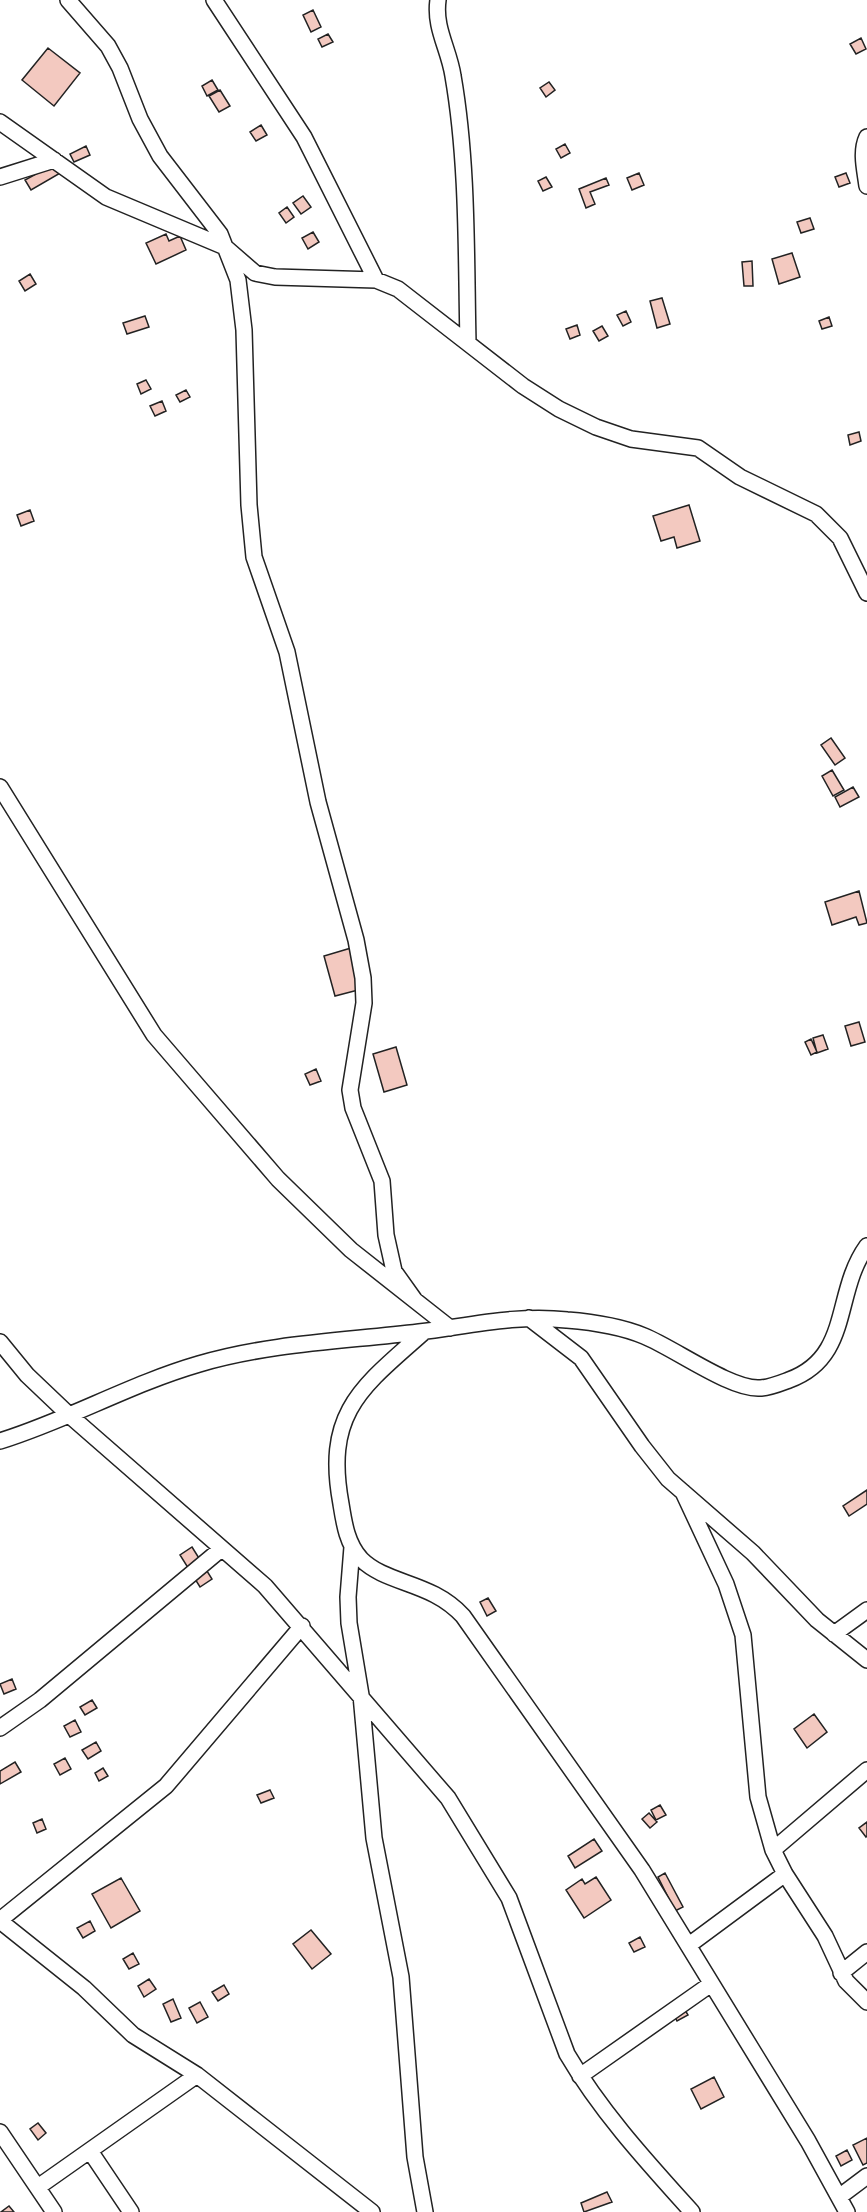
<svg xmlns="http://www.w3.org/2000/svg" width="867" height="2212" viewBox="0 0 867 2212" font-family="Cabin,sans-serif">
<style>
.building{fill:#f3c9c0;stroke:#222;stroke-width:1.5}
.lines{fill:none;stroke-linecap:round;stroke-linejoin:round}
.street-casing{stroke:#222;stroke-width:18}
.street{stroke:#fff;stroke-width:15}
</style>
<rect width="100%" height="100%" fill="#fff"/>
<path class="building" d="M 313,10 L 321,27 L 311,32 L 303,15 Z
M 328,34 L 333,42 L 322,47 L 318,39 Z
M 861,38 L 866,49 L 856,54 L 850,44 Z
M 48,48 L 80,73 L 54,106 L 22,80 Z
M 212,80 L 218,90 L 207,96 L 202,86 Z
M 549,82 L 555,90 L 546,97 L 540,88 Z
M 220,90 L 230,106 L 219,112 L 209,96 Z
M 261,125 L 267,135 L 256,141 L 250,132 Z
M 565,144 L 570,153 L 561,158 L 556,149 Z
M 86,146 L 90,155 L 74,162 L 70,154 Z
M 56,163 L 62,172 L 31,190 L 25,180 Z
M 639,173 L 644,185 L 632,190 L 627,178 Z
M 846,173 L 850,183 L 839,187 L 835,177 Z
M 546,177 L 552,187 L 543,191 L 538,181 Z
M 606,178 L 609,185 L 590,192 L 595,204 L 586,208 L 579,189 Z
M 303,196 L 311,207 L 301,214 L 293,203 Z
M 287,207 L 294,217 L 286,223 L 279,213 Z
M 810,218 L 814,229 L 801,233 L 797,222 Z
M 313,232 L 319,242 L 308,249 L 302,238 Z
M 166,234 L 169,241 L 180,236 L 186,250 L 156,264 L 146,243 Z
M 792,253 L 800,277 L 779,284 L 772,259 Z
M 752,261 L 753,286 L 744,286 L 742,262 Z
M 30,274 L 36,284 L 25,291 L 19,281 Z
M 662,298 L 670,324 L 657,328 L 650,301 Z
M 626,311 L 631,322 L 623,326 L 617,315 Z
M 145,316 L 149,327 L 127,334 L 123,323 Z
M 829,317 L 832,326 L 822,329 L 819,321 Z
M 577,325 L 580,335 L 570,339 L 566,329 Z
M 602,326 L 608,336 L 599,341 L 593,331 Z
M 146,380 L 151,389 L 141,394 L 137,384 Z
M 186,390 L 190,397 L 180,402 L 176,395 Z
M 162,401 L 166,411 L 155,416 L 150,406 Z
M 859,432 L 861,441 L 850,445 L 848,435 Z
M 689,505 L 700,541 L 677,548 L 674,537 L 661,541 L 653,516 Z
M 30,510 L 34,521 L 21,526 L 17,515 Z
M 831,738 L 845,758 L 835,765 L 821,745 Z
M 832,770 L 844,790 L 833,796 L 822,776 Z
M 853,787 L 859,797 L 840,807 L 835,797 Z
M 859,891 L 867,923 L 859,925 L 856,917 L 832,925 L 825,902 Z
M 351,948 L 362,989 L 335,996 L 324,956 Z
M 859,1022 L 865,1042 L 851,1046 L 845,1026 Z
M 823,1035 L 828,1049 L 817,1053 L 813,1038 Z
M 811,1039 L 817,1052 L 811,1055 L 805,1042 Z
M 396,1047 L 407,1085 L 384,1092 L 373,1054 Z
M 316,1069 L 321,1081 L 310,1085 L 305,1074 Z
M 867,1490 L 867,1504 L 849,1516 L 843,1506 Z
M 192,1547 L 212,1579 L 200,1587 L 180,1555 Z
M 488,1598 L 496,1611 L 487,1616 L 480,1602 Z
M 12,1679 L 16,1689 L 4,1694 L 0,1684 Z
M 92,1700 L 97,1708 L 85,1715 L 80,1707 Z
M 814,1714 L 827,1732 L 807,1748 L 794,1729 Z
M 75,1720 L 81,1732 L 70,1737 L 64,1726 Z
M 96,1742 L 101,1751 L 88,1759 L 82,1750 Z
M 65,1758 L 71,1769 L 60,1775 L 54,1764 Z
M 15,1762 L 21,1772 L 0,1784 L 0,1771 Z
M 103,1768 L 108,1776 L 99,1781 L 95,1773 Z
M 270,1790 L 274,1798 L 261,1803 L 257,1795 Z
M 660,1805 L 666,1815 L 656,1820 L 651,1810 Z
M 649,1813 L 657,1822 L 650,1828 L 642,1819 Z
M 42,1819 L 46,1829 L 37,1833 L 33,1823 Z
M 867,1822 L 867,1836 L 866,1837 L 859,1828 Z
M 594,1839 L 602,1851 L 575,1868 L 568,1856 Z
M 665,1873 L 683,1907 L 675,1911 L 658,1877 Z
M 596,1877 L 611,1900 L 584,1918 L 566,1890 L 582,1879 L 585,1884 Z
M 121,1878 L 140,1911 L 111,1928 L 92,1894 Z
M 90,1921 L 95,1931 L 83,1938 L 77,1928 Z
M 311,1930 L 331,1954 L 312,1969 L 293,1944 Z
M 640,1937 L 645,1947 L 634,1952 L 629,1943 Z
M 133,1953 L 139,1964 L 129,1969 L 123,1959 Z
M 149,1979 L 156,1989 L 144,1997 L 138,1986 Z
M 224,1985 L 229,1994 L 218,2001 L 212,1992 Z
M 173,1999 L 181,2018 L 171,2022 L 163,2004 Z
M 200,2002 L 208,2017 L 197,2023 L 189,2008 Z
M 682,2005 L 688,2015 L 677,2021 L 672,2011 Z
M 714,2077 L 724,2097 L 701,2109 L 691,2089 Z
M 38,2123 L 46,2133 L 38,2140 L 30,2129 Z
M 867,2138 L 867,2163 L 863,2165 L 853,2145 Z
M 847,2150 L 852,2160 L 841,2166 L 836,2156 Z
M 607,2192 L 612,2202 L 584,2212 L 581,2203 Z
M 9,2206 L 14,2212 L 1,2212 Z"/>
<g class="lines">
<defs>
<path id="street" d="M 68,0 L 108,46 L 120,68 L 140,119 L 160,156 L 220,234 L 238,280 L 244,330 L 249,505 L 254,557 L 287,652 L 318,802 L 356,940 L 363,978 L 364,1003 L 350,1090 L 353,1108 L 382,1181 L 386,1235 L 394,1271 L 414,1299
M 214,0 L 304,137 L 376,280
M 438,0 C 434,28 449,49 453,76 C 468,162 466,256 468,343
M 0,122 L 106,197 L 225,247 L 255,273 L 275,277 L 376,280 L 398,289 L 523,386 L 559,409 L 596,427 L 631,439 L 698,448 L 740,477 L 816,514 L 840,538 L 867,593
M 867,137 C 860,152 865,170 867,186
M 0,177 L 54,160
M 0,787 L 154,1035 L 278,1179 L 351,1250 L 450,1328
M 529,1318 L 581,1358 L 642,1446 L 668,1479 L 753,1553 L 817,1620 L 867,1660
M 424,1332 C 362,1387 324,1412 341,1504 C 344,1523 347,1544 361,1559 C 387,1585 431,1581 463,1616 L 642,1870 L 808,2141 L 847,2212
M 0,1342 L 27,1375 L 68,1414 L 265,1586 L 448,1798 L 509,1898 L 567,2054 C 601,2112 647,2162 692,2212
M 0,1441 C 68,1420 130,1384 199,1364 C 270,1343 346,1341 419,1332 C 468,1326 518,1314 567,1320 C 592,1322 620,1326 644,1336 C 674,1348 731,1390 760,1388 C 769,1388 781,1383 789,1380 C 852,1357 833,1293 867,1246
M 683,1492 L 726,1584 L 743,1635 L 758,1797 L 773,1850 L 785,1874 L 825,1936 L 846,1981 L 867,2002
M 352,1547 L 348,1597 L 349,1623 L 361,1695 L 374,1838 L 401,1977 L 415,2157 L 425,2212
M 834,1634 L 867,1610
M 0,1728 L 40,1700 L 220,1550
M 773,1850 L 867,1770
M 0,1920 L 166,1786 L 302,1626
M 0,1921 L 84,1988 L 133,2035 L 197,2075 L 372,2212
M 689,1945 L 785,1874
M 841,1973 L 867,1952
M 580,2076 L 711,1984
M 0,2132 L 54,2212
M 90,2151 L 131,2212
M 38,2187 L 197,2075
M 839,2197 L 867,2176"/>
</defs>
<use href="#street" class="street-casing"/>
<use href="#street" class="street"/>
</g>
</svg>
